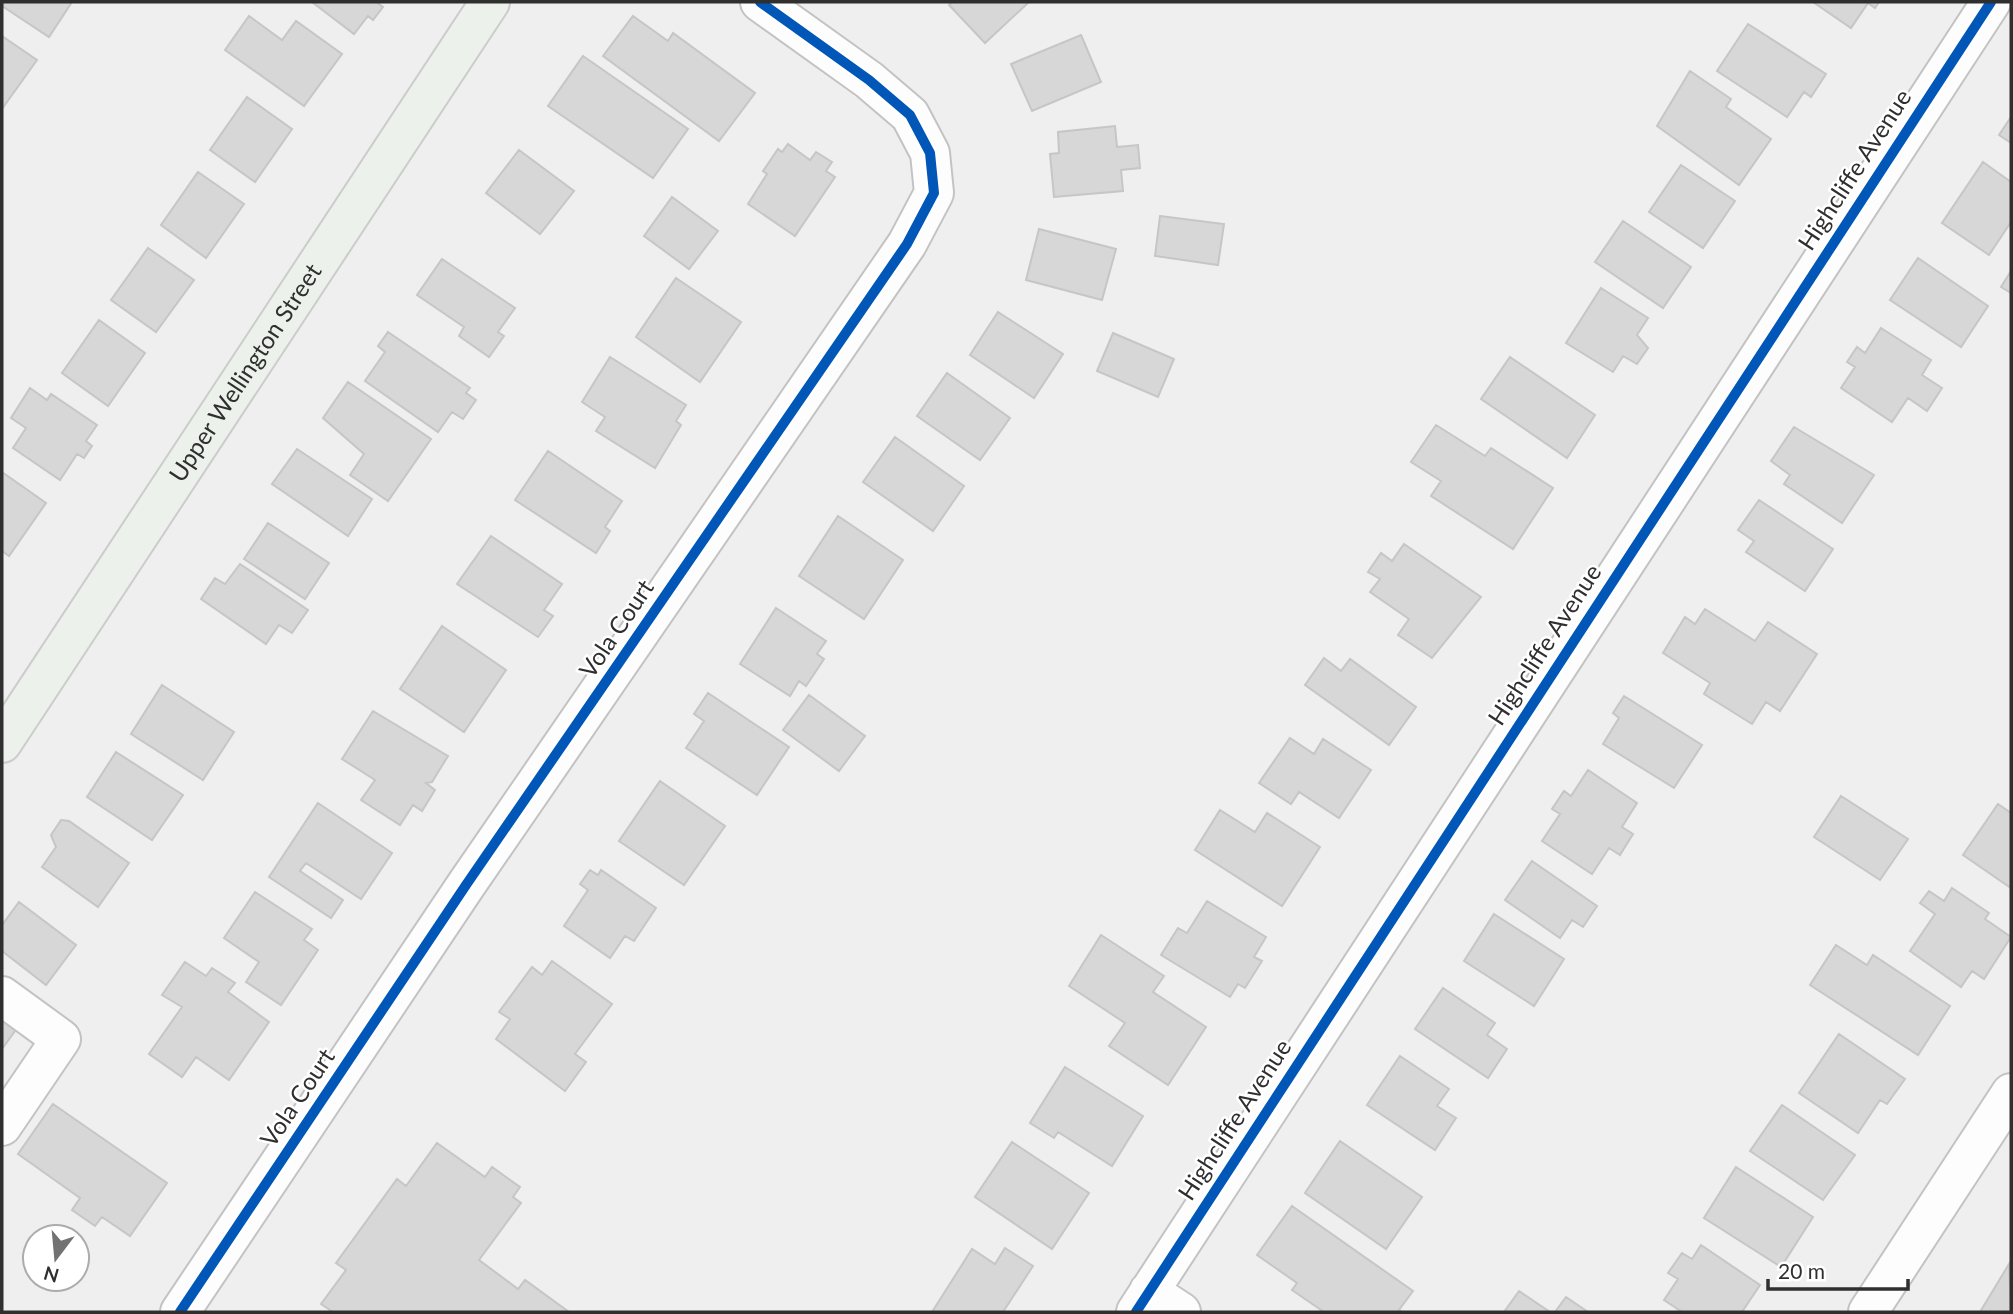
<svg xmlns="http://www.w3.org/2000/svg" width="2013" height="1314" viewBox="0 0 2013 1314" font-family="Lato,sans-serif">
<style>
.building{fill:#d6d7d6;stroke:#c5c6c5;stroke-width:2}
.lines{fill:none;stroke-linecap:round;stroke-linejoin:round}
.minor-casing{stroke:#c2c3c2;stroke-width:42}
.major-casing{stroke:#cbcccb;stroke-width:42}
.minor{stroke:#fcfdfc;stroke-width:38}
.major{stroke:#ecf1eb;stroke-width:38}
.cycleway-casing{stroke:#fff;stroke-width:15}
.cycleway{stroke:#0057b8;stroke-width:10}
.labels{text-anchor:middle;stroke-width:5;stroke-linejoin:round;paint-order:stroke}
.street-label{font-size:24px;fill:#2e2f2e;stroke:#fff}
</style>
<rect width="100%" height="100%" fill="#eeefee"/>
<path class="building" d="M 4,2 L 72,2 L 49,37 L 2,6 Z
M 312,2 L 376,2 L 383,7 L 373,20 L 368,16 L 354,34 Z
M 952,2 L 1029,2 L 985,43 L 949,5 Z
M 1813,2 L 1879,2 L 1875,8 L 1868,3 L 1851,28 Z
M 249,16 L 282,40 L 296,21 L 342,54 L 304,106 L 225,50 Z
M 633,16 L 668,41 L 673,33 L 755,93 L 719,141 L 603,56 Z
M 1748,24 L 1826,74 L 1811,97 L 1804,92 L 1787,117 L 1717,71 Z
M 1081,35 L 1101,82 L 1032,111 L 1011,64 Z
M 2,36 L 37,60 L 2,109 Z
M 583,56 L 688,129 L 653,178 L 548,106 Z
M 1690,71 L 1731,99 L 1726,107 L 1771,139 L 1739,185 L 1657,126 Z
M 247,97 L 292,129 L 255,182 L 210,150 Z
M 2011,117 L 2011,143 L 1999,135 Z
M 1115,126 L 1117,147 L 1138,145 L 1140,168 L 1121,170 L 1123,191 L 1054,197 L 1050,154 L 1059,153 L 1058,132 Z
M 788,144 L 810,160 L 816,152 L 832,162 L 826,171 L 835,177 L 795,236 L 748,204 L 767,174 L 763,171 L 778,149 L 782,152 Z
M 519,150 L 574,191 L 540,234 L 486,193 Z
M 1983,162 L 2011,182 L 2011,222 L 1989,255 L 1942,223 Z
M 1681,165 L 1735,201 L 1703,248 L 1649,212 Z
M 198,172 L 244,204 L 206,258 L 161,225 Z
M 672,197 L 718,231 L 689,269 L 644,236 Z
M 1160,216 L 1224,224 L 1218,265 L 1155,256 Z
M 1623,221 L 1691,267 L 1663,308 L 1595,262 Z
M 1039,229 L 1116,249 L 1102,300 L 1026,280 Z
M 148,248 L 194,280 L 156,332 L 111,300 Z
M 1918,258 L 1988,306 L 1961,347 L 1890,300 Z
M 442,259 L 515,308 L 498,332 L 504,336 L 489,357 L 459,336 L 464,327 L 417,295 Z
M 2011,271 L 2011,293 L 2001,287 Z
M 676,278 L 741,322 L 700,382 L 636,337 Z
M 1601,288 L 1648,318 L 1637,335 L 1648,348 L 1637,364 L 1623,356 L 1613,372 L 1566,343 Z
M 998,312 L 1063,354 L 1034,398 L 970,355 Z
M 99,320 L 145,353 L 108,406 L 62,373 Z
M 1881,328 L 1931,360 L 1922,375 L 1942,388 L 1927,411 L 1908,398 L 1892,422 L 1841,388 L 1855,367 L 1847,362 L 1857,347 L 1865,353 Z
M 388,332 L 470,388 L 466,393 L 476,400 L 463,419 L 452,412 L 438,432 L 365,381 L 385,352 L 378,346 Z
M 1113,333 L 1174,359 L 1158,397 L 1097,371 Z
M 610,357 L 686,405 L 676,421 L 681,425 L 655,468 L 596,431 L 605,417 L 582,402 Z
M 1510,357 L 1595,415 L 1567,458 L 1481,399 Z
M 947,373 L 1010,418 L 980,460 L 917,416 Z
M 348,382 L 431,439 L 388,501 L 350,475 L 364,454 L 323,418 Z
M 30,388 L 47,400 L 51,394 L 97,425 L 86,441 L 92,446 L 84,458 L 77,454 L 60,480 L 13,448 L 26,428 L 11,418 Z
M 1436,425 L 1485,456 L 1491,448 L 1553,488 L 1513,549 L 1431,496 L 1441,481 L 1411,462 Z
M 1794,427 L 1874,475 L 1842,523 L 1784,484 L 1790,475 L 1771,461 Z
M 895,437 L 964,486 L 933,531 L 863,482 Z
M 297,449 L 372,499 L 348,536 L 272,484 Z
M 548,451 L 622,501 L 605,527 L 610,531 L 596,553 L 515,500 Z
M 2,472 L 46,503 L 9,556 L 2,551 Z
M 1759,500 L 1833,549 L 1805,591 L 1746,552 L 1754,541 L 1738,530 Z
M 838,516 L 903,560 L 864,619 L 799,576 Z
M 268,523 L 329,563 L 305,599 L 244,559 Z
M 491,536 L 562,584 L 544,610 L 553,616 L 538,637 L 457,584 Z
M 1404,544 L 1481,597 L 1432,658 L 1398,635 L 1409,619 L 1370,592 L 1380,579 L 1368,572 L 1381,553 L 1392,561 Z
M 240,564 L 308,610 L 292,633 L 279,625 L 266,644 L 201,599 L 215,578 L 225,584 Z
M 776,608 L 826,641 L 817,654 L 824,659 L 806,686 L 799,681 L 790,696 L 740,664 Z
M 1705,609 L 1755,641 L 1768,622 L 1817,654 L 1780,711 L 1766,702 L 1752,724 L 1704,694 L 1710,683 L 1663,653 L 1685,617 L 1695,624 Z
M 442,626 L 506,670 L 464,732 L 400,689 Z
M 1324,658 L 1341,671 L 1350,659 L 1416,707 L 1389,745 L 1305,685 Z
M 162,685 L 234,732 L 203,780 L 131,734 Z
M 708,693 L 789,747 L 757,795 L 686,748 L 704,721 L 694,714 Z
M 809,695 L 865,736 L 839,771 L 783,730 Z
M 1624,696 L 1702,745 L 1674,788 L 1603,744 L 1619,718 L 1613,713 Z
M 373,711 L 448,756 L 432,782 L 426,783 L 435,790 L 422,811 L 413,805 L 400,825 L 361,800 L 375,780 L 342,759 Z
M 1290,738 L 1314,754 L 1323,739 L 1371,770 L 1339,818 L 1299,792 L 1291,804 L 1259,783 Z
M 116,752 L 183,795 L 152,840 L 87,797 Z
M 1588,770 L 1637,803 L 1622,827 L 1633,834 L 1620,855 L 1609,848 L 1592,874 L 1542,841 L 1560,814 L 1552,809 L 1564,791 L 1571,796 Z
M 660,781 L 725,826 L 684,885 L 619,841 Z
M 1841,796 L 1908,839 L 1880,880 L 1814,837 Z
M 318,803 L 392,853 L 361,899 L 306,863 L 300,871 L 343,900 L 331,918 L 269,877 Z
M 1998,804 L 2011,813 L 2011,888 L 1963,855 Z
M 1220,810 L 1255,832 L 1267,813 L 1320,847 L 1282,906 L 1195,850 Z
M 61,820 L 69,821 L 129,863 L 98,907 L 42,867 L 56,847 L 51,835 Z
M 1532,861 L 1597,906 L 1583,927 L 1572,920 L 1560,938 L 1505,900 Z
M 590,870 L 598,875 L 601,870 L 656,908 L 634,941 L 625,936 L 610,958 L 564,926 L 588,890 L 580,884 Z
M 1952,888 L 1989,913 L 1985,919 L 2011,937 L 1984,979 L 1972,971 L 1961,987 L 1910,951 L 1935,914 L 1920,903 L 1929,891 L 1944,901 Z
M 255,892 L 312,929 L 304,940 L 318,950 L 281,1005 L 246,982 L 259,962 L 224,938 Z
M 1207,901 L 1266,937 L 1254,957 L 1262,961 L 1245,988 L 1238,984 L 1230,997 L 1161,955 L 1178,928 L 1187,933 Z
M 19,902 L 76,945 L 46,985 L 2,951 L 2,925 Z
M 1494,914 L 1564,959 L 1534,1006 L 1464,961 Z
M 1101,935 L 1164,976 L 1153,992 L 1206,1027 L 1168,1085 L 1109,1046 L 1125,1023 L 1069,986 Z
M 1836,945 L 1867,965 L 1873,955 L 1950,1006 L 1918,1055 L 1810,985 Z
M 552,961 L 612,1004 L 575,1054 L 586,1062 L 565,1091 L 496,1039 L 510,1019 L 499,1012 L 532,967 L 542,975 Z
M 185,962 L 206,976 L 212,968 L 235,983 L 228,992 L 269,1022 L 229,1080 L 196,1057 L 182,1077 L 149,1054 L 182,1007 L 162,995 Z
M 1443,988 L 1495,1023 L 1487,1035 L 1507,1049 L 1488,1078 L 1415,1029 Z
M 2,1015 L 18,1027 L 2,1049 Z
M 1839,1034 L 1905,1079 L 1887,1104 L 1880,1100 L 1858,1133 L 1799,1093 Z
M 1400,1056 L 1449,1089 L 1437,1106 L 1456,1118 L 1435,1150 L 1367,1105 Z
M 1065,1067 L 1143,1116 L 1112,1166 L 1058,1132 L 1054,1138 L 1030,1123 Z
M 53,1104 L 167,1183 L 130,1236 L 102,1217 L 95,1226 L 72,1210 L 80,1198 L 18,1154 Z
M 1782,1105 L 1855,1155 L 1823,1200 L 1750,1151 Z
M 1340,1141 L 1422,1197 L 1386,1249 L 1305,1193 Z
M 1012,1142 L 1089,1193 L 1052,1249 L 975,1197 Z
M 437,1143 L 485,1177 L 492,1167 L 520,1187 L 513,1197 L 521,1203 L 479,1260 L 518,1289 L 525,1280 L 569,1312 L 333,1312 L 321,1304 L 346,1270 L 336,1263 L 397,1179 L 406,1186 Z
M 1736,1167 L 1813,1217 L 1781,1267 L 1704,1218 Z
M 1292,1206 L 1413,1291 L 1399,1310 L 1402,1312 L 1324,1312 L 1292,1290 L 1297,1283 L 1257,1255 Z
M 1701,1245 L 1760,1285 L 1742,1312 L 1682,1312 L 1664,1300 L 1678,1279 L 1668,1273 L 1682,1253 L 1692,1259 Z
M 1005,1248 L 1033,1266 L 1003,1312 L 932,1312 L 972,1249 L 995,1264 Z
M 2009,1264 L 2011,1312 L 1980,1312 Z
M 1519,1291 L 1550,1312 L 1504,1312 Z
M 1566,1297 L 1588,1312 L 1555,1312 Z"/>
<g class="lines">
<defs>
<path id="minor" d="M 2,996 L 61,1039 L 2,1126
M 1149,1291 L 1181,1312
M 180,1312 L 466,885 L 907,244 L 934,193 L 930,153 L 910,115 L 869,80 L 760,2
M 1136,1312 L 1991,2
M 1868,1312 L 2011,1093"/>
<g id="major">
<path id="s1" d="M 2,743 L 490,2"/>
</g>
</defs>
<use href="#minor" class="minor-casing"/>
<use href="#major" class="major-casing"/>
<use href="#minor" class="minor"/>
<use href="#major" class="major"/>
<defs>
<path id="cycleway" d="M 180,1312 L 466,885 L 907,244 L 934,193 L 930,153 L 910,115 L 869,80 L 760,2
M 1136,1312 L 1991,2"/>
</defs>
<use href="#cycleway" class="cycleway-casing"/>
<use href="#cycleway" class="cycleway"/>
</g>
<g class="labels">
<g class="street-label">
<text transform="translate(1855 170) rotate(-57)" y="8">Highcliffe Avenue</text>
<text dy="8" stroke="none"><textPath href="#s1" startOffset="443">Upper Wellington Street</textPath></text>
<text transform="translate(617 629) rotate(-56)" y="8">Vola Court</text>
<text transform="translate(1545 645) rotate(-57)" y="8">Highcliffe Avenue</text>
<text transform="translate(298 1098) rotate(-56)" y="8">Vola Court</text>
<text transform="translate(1235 1120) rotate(-57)" y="8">Highcliffe Avenue</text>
</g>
</g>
<rect width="2013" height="1314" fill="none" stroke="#2e2f2e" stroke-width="7"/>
<g transform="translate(56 1258) rotate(196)"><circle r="33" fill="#ffffff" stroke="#abacab" stroke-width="2"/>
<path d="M0-5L12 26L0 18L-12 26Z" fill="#717271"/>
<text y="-10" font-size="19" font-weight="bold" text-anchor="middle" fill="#2e2f2e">N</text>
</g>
<path d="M1768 1279v10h140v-10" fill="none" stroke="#2e2f2e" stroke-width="3.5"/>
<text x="1778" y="1279" font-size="21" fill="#2e2f2e" stroke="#ffffff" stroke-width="5" paint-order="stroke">20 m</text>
</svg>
